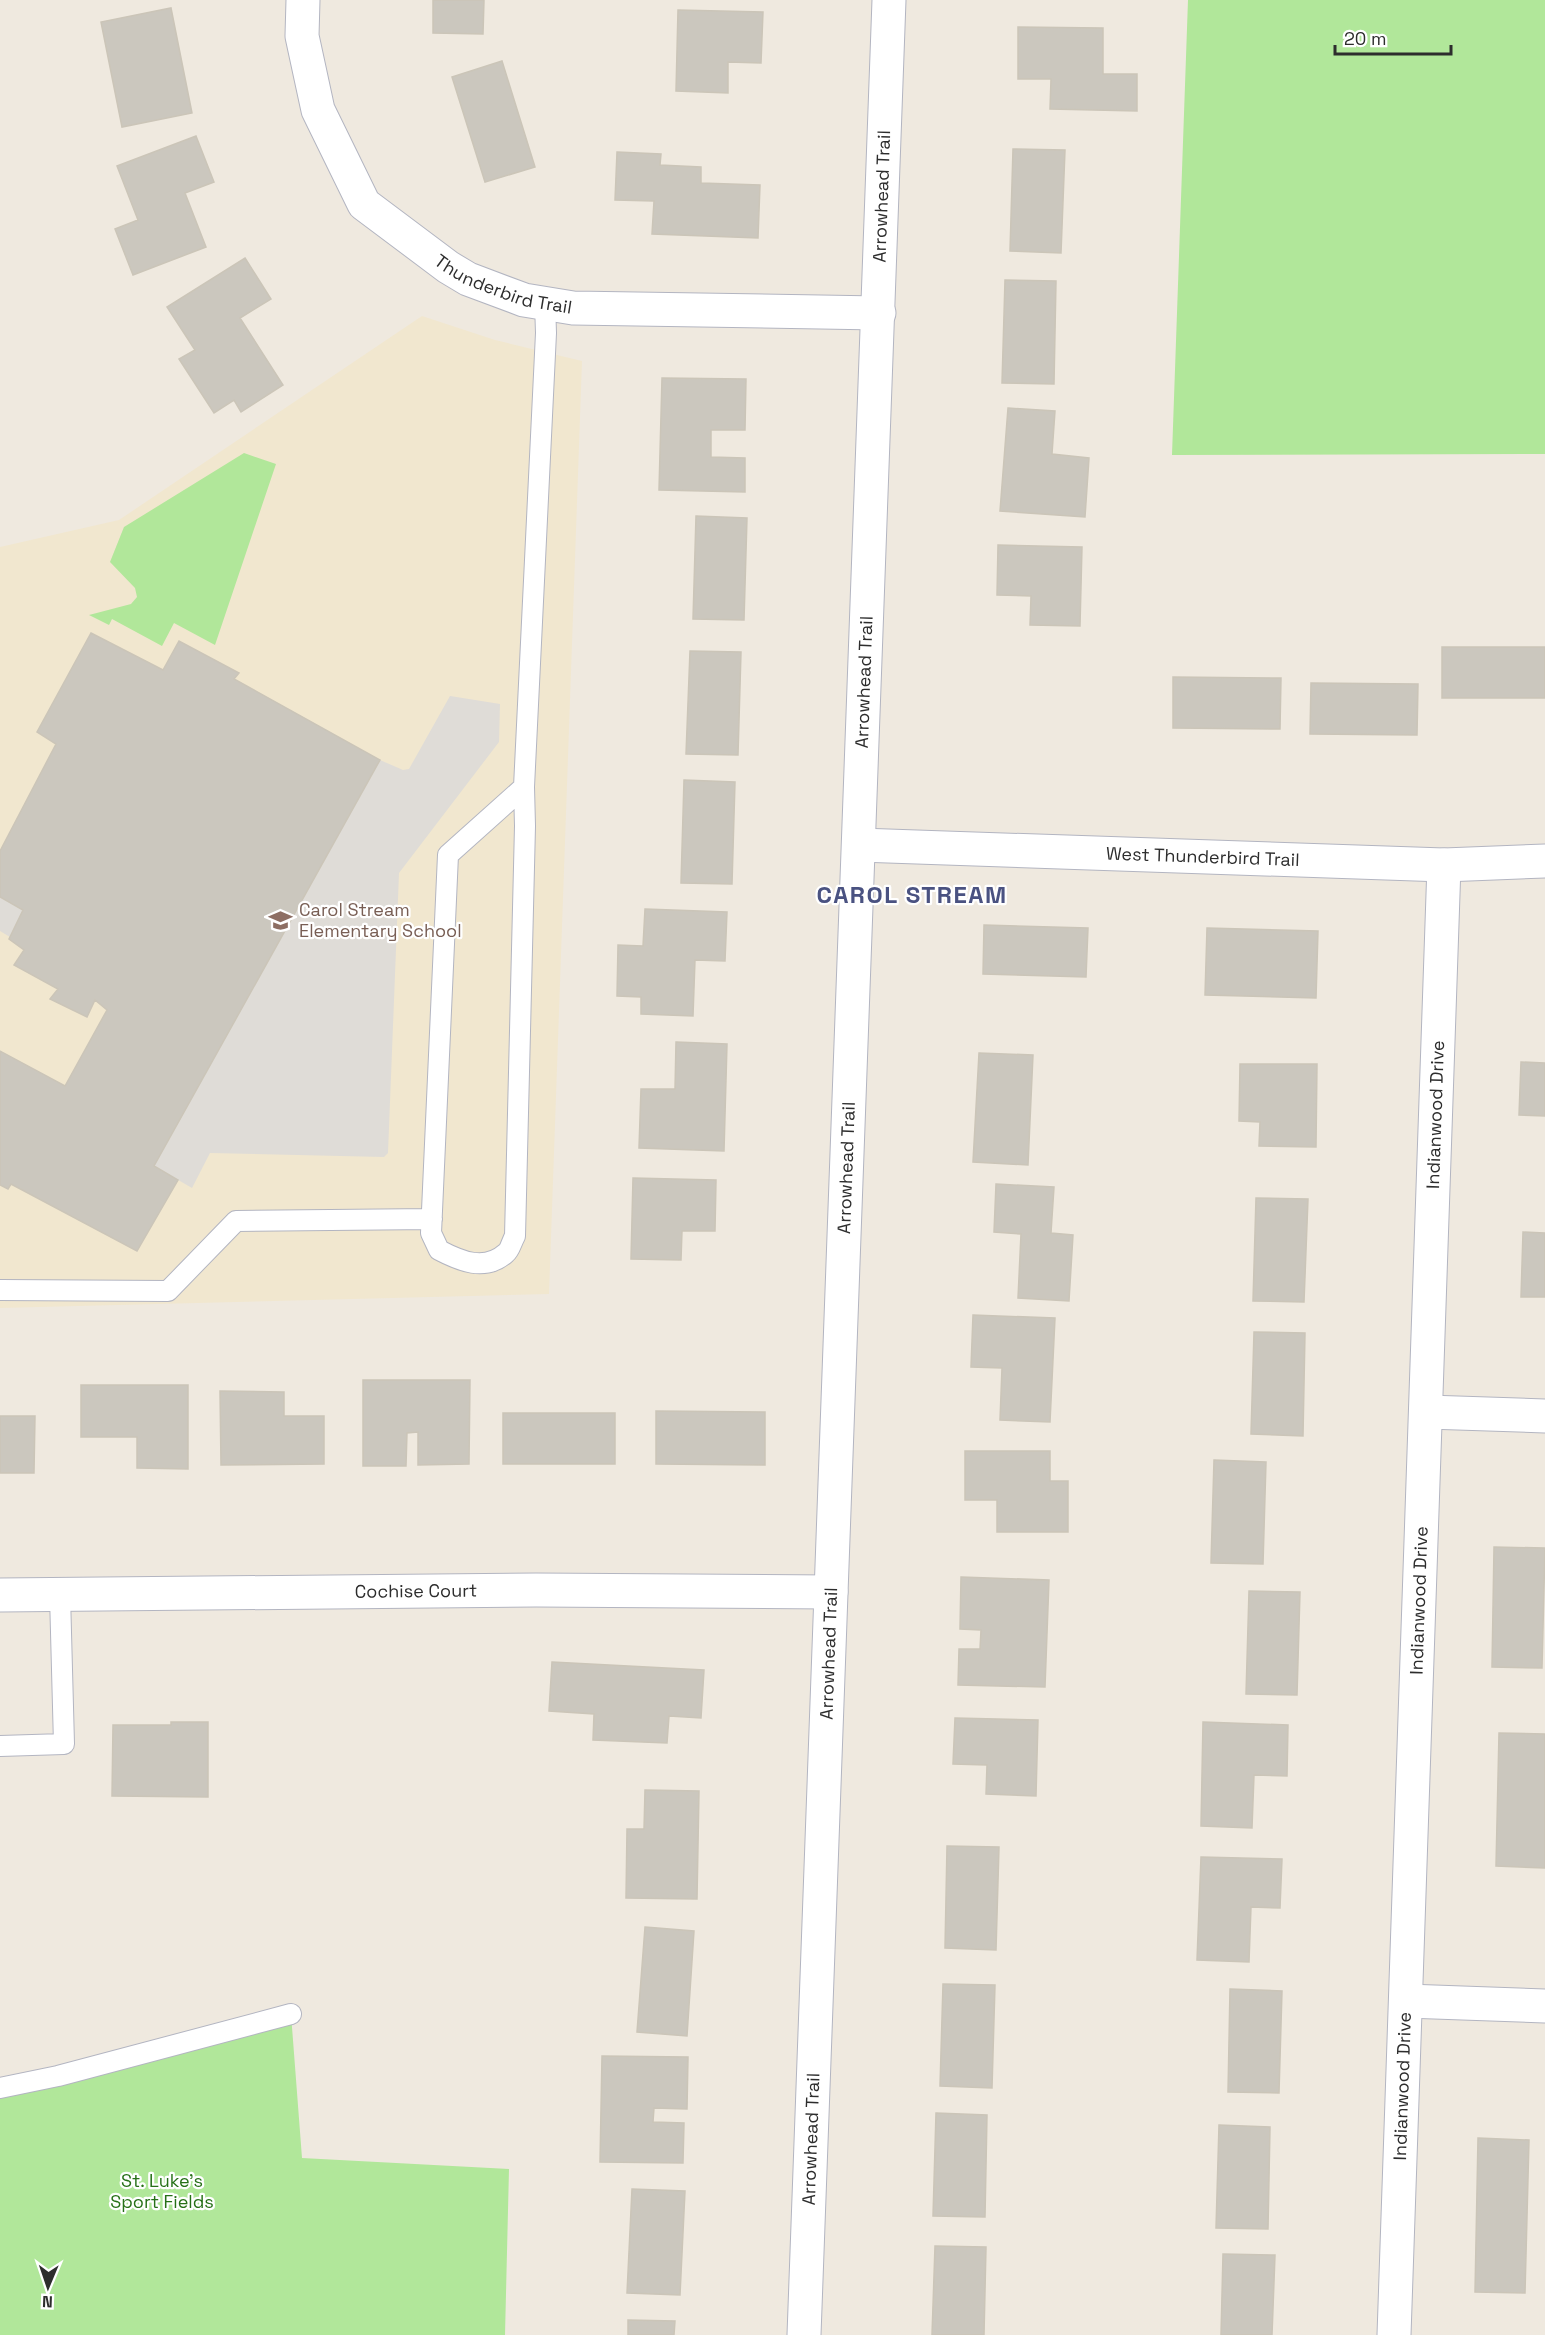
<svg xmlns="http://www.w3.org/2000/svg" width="1545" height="2335" viewBox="0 0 1545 2335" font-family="'Space Grotesk',sans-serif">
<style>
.education{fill:#f1e7cf}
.green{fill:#b1e79a}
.plaza{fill:#dfdcd7}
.building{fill:#cbc7be;stroke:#cbc5b8;stroke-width:1.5}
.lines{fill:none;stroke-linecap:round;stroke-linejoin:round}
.service-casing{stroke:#b3b5c1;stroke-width:22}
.minor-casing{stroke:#b3b5c1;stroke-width:35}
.service{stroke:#fff;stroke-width:20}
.minor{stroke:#fff;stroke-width:33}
.labels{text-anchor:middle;stroke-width:4.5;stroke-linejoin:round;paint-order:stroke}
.street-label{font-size:18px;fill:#2d2d2d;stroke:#fff}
.education-label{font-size:18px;fill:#785e54;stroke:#fff;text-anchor:start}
.park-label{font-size:18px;fill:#267017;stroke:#fff}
.district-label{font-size:24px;font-weight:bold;letter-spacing:1.5px;fill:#4a5281;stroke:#fff}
</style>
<rect width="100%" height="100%" fill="#efe9df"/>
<path class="education" d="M 422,316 L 495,340 L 582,361 L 549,1294 L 0,1308 L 0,547 L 119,520 Z"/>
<path class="green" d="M 1188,0 L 1545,0 L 1545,454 L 1172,455 Z
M 244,453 L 276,464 L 215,645 L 174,623 L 162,646 L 112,619 L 109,625 L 89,615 L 131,604 L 137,597 L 135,588 L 110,562 L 124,527 Z
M 291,2014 L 302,2158 L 509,2169 L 505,2335 L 0,2335 L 0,2083 Z"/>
<path class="plaza" d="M 450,696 L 500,704 L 499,742 L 399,873 L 388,1153 L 384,1157 L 210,1153 L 192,1188 L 154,1166 L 380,760 L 403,770 L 409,769 Z
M 0,897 L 23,910 L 10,937 L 0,931 Z"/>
<path class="building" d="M 433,0 L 484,0 L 483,34 L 433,33 Z
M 171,8 L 192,113 L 122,127 L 101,22 Z
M 678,10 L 763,12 L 761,63 L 728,62 L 728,93 L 676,91 Z
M 1018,27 L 1103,28 L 1103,74 L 1137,74 L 1137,111 L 1050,109 L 1051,79 L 1018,79 Z
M 502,61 L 535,167 L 485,182 L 452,77 Z
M 196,136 L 214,182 L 185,193 L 206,247 L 133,275 L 115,229 L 138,220 L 117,166 Z
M 1013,149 L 1065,150 L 1061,253 L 1010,251 Z
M 617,152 L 661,154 L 660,165 L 701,167 L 701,183 L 760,185 L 758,238 L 652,234 L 654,201 L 615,200 Z
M 245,258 L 271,299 L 240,318 L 283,385 L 241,412 L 234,400 L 214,413 L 179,359 L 195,350 L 167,307 Z
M 1005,280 L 1056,281 L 1054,384 L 1002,383 Z
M 662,378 L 746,379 L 745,430 L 711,430 L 711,457 L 745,458 L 745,492 L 659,490 Z
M 1008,408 L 1055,411 L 1052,454 L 1089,458 L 1085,517 L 1000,511 Z
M 696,516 L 747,518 L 744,620 L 693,619 Z
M 998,545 L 1082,547 L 1080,626 L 1030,625 L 1031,596 L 997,595 Z
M 91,633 L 163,670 L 179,641 L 239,673 L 234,679 L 380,760 L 154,1166 L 178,1180 L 137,1251 L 11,1184 L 8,1189 L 0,1185 L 0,1051 L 65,1086 L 107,1010 L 95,1000 L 87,1017 L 50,999 L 58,989 L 14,965 L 24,950 L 9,939 L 23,910 L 0,897 L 0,851 L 56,744 L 37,732 Z
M 1442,647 L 1545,647 L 1545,698 L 1442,698 Z
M 690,651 L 741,652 L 738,755 L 686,754 Z
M 1173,677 L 1281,678 L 1280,729 L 1173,728 Z
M 1311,683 L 1418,684 L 1417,735 L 1310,734 Z
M 684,780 L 735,782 L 732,884 L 681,883 Z
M 645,909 L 727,912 L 725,961 L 695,960 L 693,1016 L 641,1014 L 641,997 L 617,996 L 618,945 L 643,946 Z
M 984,925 L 1088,928 L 1086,977 L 983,974 Z
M 1207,928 L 1318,931 L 1316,998 L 1205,995 Z
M 676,1042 L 727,1044 L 724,1151 L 639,1148 L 641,1089 L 675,1089 Z
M 979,1053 L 1033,1055 L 1028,1165 L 973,1162 Z
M 1521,1062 L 1545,1063 L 1545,1116 L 1519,1115 Z
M 1240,1064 L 1317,1064 L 1316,1147 L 1259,1146 L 1260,1122 L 1239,1121 Z
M 633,1178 L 716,1180 L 715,1231 L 682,1231 L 681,1260 L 631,1259 Z
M 996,1184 L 1054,1187 L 1051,1233 L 1073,1235 L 1069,1301 L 1018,1298 L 1021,1234 L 994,1232 Z
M 1256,1198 L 1308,1199 L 1304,1302 L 1253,1301 Z
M 1523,1232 L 1545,1233 L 1545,1297 L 1521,1297 Z
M 973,1315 L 1055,1318 L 1050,1422 L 1000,1420 L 1002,1368 L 971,1367 Z
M 1254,1332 L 1305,1333 L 1303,1436 L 1251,1434 Z
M 363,1380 L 470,1380 L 469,1464 L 418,1465 L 418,1432 L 407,1433 L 406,1466 L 363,1466 Z
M 81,1385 L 188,1385 L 188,1469 L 137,1468 L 137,1437 L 81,1437 Z
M 220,1391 L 284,1392 L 284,1416 L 324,1416 L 324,1464 L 221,1465 Z
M 656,1411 L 765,1412 L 765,1465 L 656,1464 Z
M 503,1413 L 615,1413 L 615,1464 L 503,1464 Z
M 0,1416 L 35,1416 L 34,1473 L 0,1473 Z
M 965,1451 L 1050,1451 L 1050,1481 L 1068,1481 L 1068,1532 L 997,1532 L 997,1500 L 965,1500 Z
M 1214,1460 L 1266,1462 L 1263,1564 L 1211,1563 Z
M 1494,1547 L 1545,1548 L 1542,1668 L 1492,1667 Z
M 961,1577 L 1049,1580 L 1045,1687 L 958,1685 L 959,1649 L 980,1649 L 981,1630 L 960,1629 Z
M 1249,1591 L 1300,1592 L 1297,1695 L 1246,1694 Z
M 552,1662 L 704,1670 L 701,1718 L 669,1716 L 667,1743 L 593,1740 L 594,1714 L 549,1711 Z
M 955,1718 L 1038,1720 L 1036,1796 L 986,1794 L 987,1765 L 953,1764 Z
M 171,1722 L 208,1722 L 208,1797 L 112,1796 L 113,1725 L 171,1725 Z
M 1203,1722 L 1288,1725 L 1287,1776 L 1254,1775 L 1252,1828 L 1201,1826 Z
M 1499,1733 L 1545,1734 L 1545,1868 L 1496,1866 Z
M 645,1790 L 699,1791 L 697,1899 L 626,1898 L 627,1829 L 644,1829 Z
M 947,1846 L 999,1847 L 996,1950 L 945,1948 Z
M 1201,1857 L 1282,1859 L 1280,1908 L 1251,1907 L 1249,1962 L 1197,1960 Z
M 645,1927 L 694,1931 L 687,2036 L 637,2032 Z
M 943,1984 L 995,1985 L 992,2088 L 940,2086 Z
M 1230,1989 L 1282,1991 L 1279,2093 L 1228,2092 Z
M 602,2056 L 688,2057 L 687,2109 L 654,2108 L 653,2122 L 684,2123 L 683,2163 L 600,2162 Z
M 936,2113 L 987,2115 L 985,2217 L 933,2216 Z
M 1219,2125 L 1270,2127 L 1268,2229 L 1216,2228 Z
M 1478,2138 L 1529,2140 L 1525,2293 L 1475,2292 Z
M 632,2189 L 685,2191 L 680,2295 L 627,2293 Z
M 935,2246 L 986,2247 L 984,2335 L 932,2335 Z
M 1223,2254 L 1275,2255 L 1272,2335 L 1221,2335 Z
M 628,2320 L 675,2321 L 674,2335 L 628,2335 Z"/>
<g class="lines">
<defs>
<path id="service" d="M 524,787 L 448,855 L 431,1233 L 439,1250 C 460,1261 485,1272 506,1253 C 510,1250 512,1241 515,1236 L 525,826 L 524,787 L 546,333 L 545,303
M 0,1290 L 168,1291 L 236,1221 L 432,1219
M 0,1746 L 64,1744 L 60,1595
M 0,2088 L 58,2076 L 291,2014"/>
<g id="minor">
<path id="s1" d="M 303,0 L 302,36 L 318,110 L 364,204 L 448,267 L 468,279 L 524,300 L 573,308 L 879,313"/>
<path id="s2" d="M 859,845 L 1444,865 L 1545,861"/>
<path d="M 1427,1412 L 1545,1416"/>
<path id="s3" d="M 0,1595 L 536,1590 L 831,1592"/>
<path d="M 1406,2001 L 1545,2006"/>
<path id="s4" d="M 804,2335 L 889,0"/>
<path id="s5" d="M 1394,2335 L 1444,865"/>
</g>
</defs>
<use href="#service" class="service-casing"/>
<use href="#minor" class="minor-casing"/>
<use href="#service" class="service"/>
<use href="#minor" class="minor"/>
</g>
<defs>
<symbol id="school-bare" viewBox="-9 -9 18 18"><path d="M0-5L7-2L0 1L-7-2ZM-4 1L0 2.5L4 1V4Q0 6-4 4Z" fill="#8d6e63" stroke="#fff" stroke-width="2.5" paint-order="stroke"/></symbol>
</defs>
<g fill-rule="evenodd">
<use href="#school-bare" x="264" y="904" width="33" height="33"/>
</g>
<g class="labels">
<g class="street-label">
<text dy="6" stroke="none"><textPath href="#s4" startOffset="2140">Arrowhead Trail</textPath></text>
<text dy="6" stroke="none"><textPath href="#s1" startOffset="380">Thunderbird Trail</textPath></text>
<text dy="6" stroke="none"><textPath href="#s4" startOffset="1654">Arrowhead Trail</textPath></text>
<text dy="6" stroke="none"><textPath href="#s2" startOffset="344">West Thunderbird Trail</textPath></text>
<text dy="6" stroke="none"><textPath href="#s5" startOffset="1221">Indianwood Drive</textPath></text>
<text dy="6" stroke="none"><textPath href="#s4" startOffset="1168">Arrowhead Trail</textPath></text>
<text dy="6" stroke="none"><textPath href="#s3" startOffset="416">Cochise Court</textPath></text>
<text dy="6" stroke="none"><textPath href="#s5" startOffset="735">Indianwood Drive</textPath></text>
<text dy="6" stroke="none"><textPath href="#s4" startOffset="682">Arrowhead Trail</textPath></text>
<text dy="6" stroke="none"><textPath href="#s5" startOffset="249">Indianwood Drive</textPath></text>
<text dy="6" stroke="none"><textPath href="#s4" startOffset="196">Arrowhead Trail</textPath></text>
</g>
<g class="education-label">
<text x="299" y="916">Carol Stream<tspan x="299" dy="21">Elementary School</tspan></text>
</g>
<g class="park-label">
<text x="162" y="2187">St. Luke's<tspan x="162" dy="21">Sport Fields</tspan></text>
</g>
<g class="district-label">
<text x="912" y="903">CAROL STREAM</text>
</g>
</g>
<g transform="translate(48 2287) rotate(182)" stroke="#ffffff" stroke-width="4.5" paint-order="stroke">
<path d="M0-4.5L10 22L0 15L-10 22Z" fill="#2d2d2d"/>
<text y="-9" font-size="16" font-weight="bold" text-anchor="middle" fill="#2d2d2d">N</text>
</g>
<path d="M1335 45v9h116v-9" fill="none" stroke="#2d2d2d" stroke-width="3"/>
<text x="1344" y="45" font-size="18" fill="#2d2d2d" stroke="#ffffff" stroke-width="4.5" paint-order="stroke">20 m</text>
</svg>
